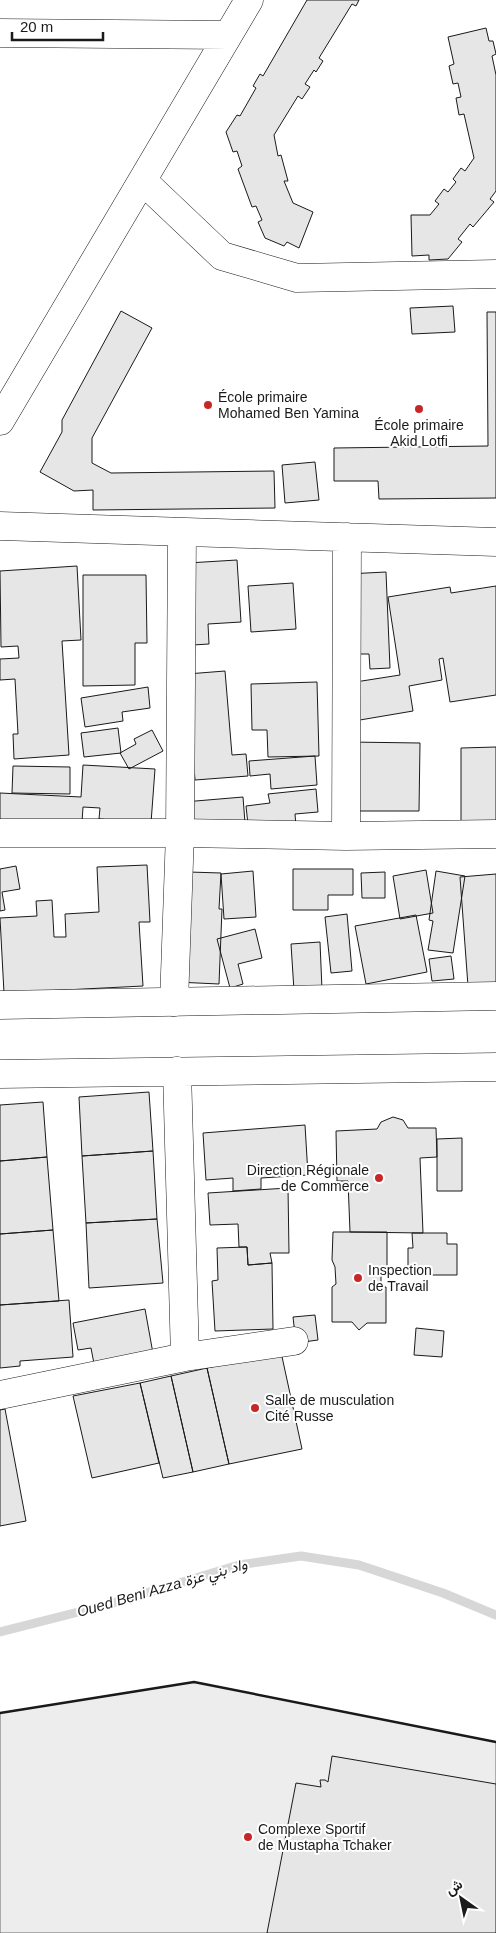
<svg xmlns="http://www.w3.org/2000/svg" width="496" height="1933" viewBox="0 0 496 1933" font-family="Arial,Vazirmatn,sans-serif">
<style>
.built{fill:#ededed;stroke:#6a6a6a}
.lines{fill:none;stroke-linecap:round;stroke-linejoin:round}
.stream{stroke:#d7d7d7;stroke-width:9}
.building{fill:#e6e6e6;stroke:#1a1a1a}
.minor-casing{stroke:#1a1a1a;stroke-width:29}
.tertiary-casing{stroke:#1a1a1a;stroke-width:29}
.minor{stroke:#fff;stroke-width:28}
.tertiary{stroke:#fff;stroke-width:28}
.wall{stroke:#1a1a1a;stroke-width:2.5}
.poi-dot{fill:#c62828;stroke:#fff;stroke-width:2}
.labels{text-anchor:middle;stroke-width:4;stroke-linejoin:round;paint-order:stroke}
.poi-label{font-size:14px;fill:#1a1a1a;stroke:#fff;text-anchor:start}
.water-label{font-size:15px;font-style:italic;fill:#1a1a1a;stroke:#fff}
</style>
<rect width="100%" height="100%" fill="#fff"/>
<path class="built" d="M 194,1682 L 496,1742 L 496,1933 L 0,1933 L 0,1713 Z"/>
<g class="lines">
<path class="stream" d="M 0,1632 L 106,1605 L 239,1565 L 301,1556 L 359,1565 L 443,1593 L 496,1615"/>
</g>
<path class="building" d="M 307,0 L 359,0 L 356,6 L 352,4 L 319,58 L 323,61 L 316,72 L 314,70 L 305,84 L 310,87 L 302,99 L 298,96 L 274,135 L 278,156 L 281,155 L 288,181 L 284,181 L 293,203 L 313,212 L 299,248 L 287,242 L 284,246 L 265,238 L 258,222 L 262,220 L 256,206 L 252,207 L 238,169 L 242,166 L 237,151 L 233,152 L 226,132 L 237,115 L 240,116 L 256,88 L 253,86 L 260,74 L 263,76 Z
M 486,28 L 489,41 L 493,41 L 496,54 L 492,56 L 496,75 L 496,191 L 490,199 L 494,202 L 473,227 L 470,224 L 458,239 L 462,242 L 448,259 L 429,260 L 429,255 L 412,256 L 411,215 L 430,215 L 439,204 L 435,201 L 444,189 L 448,192 L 456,182 L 453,179 L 461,168 L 465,171 L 474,158 L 464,114 L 459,115 L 456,98 L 461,97 L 458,83 L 453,84 L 449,66 L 454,64 L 448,37 Z
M 453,306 L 455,332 L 412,334 L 410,308 Z
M 121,311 L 152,328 L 92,438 L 92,463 L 111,473 L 274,471 L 275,508 L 93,510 L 93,490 L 74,491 L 40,472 L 62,432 L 62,420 Z
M 487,312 L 496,312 L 496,498 L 379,499 L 378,481 L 334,481 L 334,448 L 488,446 Z
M 315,462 L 319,500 L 285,503 L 282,465 Z
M 237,560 L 241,622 L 208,624 L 209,644 L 176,646 L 171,564 Z
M 77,566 L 81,640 L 62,641 L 69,755 L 14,759 L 13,734 L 18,734 L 15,679 L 0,680 L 0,659 L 19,658 L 18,646 L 1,647 L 0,571 Z
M 386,572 L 390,668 L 370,669 L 369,654 L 350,654 L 347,574 Z
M 83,575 L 146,575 L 147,643 L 135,643 L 135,685 L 83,686 Z
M 293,583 L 296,629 L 251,632 L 248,586 Z
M 496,586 L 496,695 L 450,702 L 443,658 L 439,659 L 442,680 L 409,686 L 413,711 L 354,721 L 349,683 L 400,675 L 388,597 L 450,587 L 451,593 Z
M 225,671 L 232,755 L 246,754 L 248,776 L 195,780 L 187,674 Z
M 317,682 L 319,756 L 268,757 L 267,730 L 252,730 L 251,684 Z
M 148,687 L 150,708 L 122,712 L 123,721 L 85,727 L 81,698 Z
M 118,728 L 121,753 L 84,757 L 81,733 Z
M 152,730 L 163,751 L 129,769 L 120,753 L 136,744 L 134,739 Z
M 349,742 L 420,743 L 419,811 L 348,811 Z
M 496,747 L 496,825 L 461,825 L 461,748 Z
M 315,756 L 317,785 L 271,789 L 270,774 L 250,776 L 249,761 Z
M 83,765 L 155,769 L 151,823 L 99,819 L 100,808 L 83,807 L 81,837 L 0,832 L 0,793 L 81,797 Z
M 13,766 L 70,767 L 70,794 L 12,793 Z
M 316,789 L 318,812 L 295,814 L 297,839 L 250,843 L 246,806 L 270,803 L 268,794 Z
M 243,797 L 246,836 L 176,843 L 172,803 Z
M 147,865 L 150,922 L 139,922 L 143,986 L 4,993 L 0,918 L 37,916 L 36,901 L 52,900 L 54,937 L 66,937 L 65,914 L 99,912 L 97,867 Z
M 16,866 L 20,889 L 2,892 L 5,910 L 0,911 L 0,869 Z
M 293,869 L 353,869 L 353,895 L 328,895 L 328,910 L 293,910 Z
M 426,870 L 433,913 L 400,919 L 393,876 Z
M 253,871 L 256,917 L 224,919 L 221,874 Z
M 436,871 L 465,876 L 453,953 L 428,950 L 433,921 L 429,920 Z
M 189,872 L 221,873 L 219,909 L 222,909 L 219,984 L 176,982 Z
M 385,872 L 385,898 L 362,898 L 361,873 Z
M 496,874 L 496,998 L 469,1000 L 460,877 Z
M 347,914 L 352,971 L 331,973 L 325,917 Z
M 416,915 L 427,972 L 366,984 L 355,926 Z
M 255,929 L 262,958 L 238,964 L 243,984 L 230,988 L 217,939 Z
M 320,942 L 322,990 L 294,991 L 291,944 Z
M 451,956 L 454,979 L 432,981 L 429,959 Z
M 149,1092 L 153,1151 L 82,1156 L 79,1097 Z
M 43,1102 L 47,1157 L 0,1161 L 0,1105 Z
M 393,1117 L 403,1120 L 408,1128 L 436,1128 L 437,1157 L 420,1158 L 423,1233 L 350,1232 L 348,1181 L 337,1181 L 336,1131 L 377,1129 L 381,1122 Z
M 305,1125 L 308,1175 L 261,1178 L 261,1189 L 233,1191 L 233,1178 L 206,1180 L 203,1133 Z
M 462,1138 L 462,1191 L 437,1191 L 437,1139 Z
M 153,1151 L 157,1219 L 86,1223 L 82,1156 Z
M 47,1157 L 53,1230 L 0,1234 L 0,1161 Z
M 288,1188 L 289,1253 L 270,1253 L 272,1263 L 248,1265 L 247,1247 L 239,1247 L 238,1224 L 210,1225 L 208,1193 Z
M 157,1219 L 163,1283 L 89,1288 L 86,1223 Z
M 53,1230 L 59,1301 L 0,1305 L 0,1234 Z
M 333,1232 L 387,1232 L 387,1271 L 381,1271 L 381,1287 L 386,1287 L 386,1323 L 367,1323 L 359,1330 L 352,1322 L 332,1322 L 332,1287 L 336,1284 L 335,1267 L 332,1260 Z
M 412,1233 L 447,1233 L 447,1244 L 457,1244 L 457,1275 L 432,1275 L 428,1270 L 408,1270 L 408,1248 L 413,1248 Z
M 247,1247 L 248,1265 L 272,1263 L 273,1329 L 215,1331 L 212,1281 L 218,1280 L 217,1248 Z
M 69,1300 L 73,1357 L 20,1361 L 20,1366 L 0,1368 L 0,1305 Z
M 145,1309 L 154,1359 L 95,1369 L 91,1348 L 78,1350 L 73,1323 Z
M 315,1315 L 318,1340 L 296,1343 L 293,1317 Z
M 416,1328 L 444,1331 L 442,1357 L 414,1355 Z
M 281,1352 L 302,1449 L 229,1464 L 207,1368 Z
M 207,1368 L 229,1464 L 193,1472 L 171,1376 Z
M 171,1376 L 193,1472 L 163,1478 L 140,1383 Z
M 140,1383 L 159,1463 L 92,1478 L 73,1396 Z
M 5,1409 L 26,1521 L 0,1526 L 0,1410 Z
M 332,1756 L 496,1784 L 496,1933 L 267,1933 L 296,1783 L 321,1787 L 320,1780 L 325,1780 L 328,1782 Z"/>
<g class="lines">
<defs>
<path id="minor" d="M 0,33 L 228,35
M 143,181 L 222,256 L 297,278 L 496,274
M 0,421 L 249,0
M 0,526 L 496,542
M 0,833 L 180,833 L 346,836 L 496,834
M 346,836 L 347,537
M 174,1002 L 180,833 L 182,532
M 177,1071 L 185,1357
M 0,1074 L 496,1067
M 0,1395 L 185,1357 L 294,1341"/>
<path id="tertiary" d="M 0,1005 L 496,996"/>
</defs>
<use href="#minor" class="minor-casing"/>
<use href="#tertiary" class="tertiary-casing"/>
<use href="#minor" class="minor"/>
<use href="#tertiary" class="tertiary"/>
<path class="wall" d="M 0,1713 L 194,1682 L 496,1742"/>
</g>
<g class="poi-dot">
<circle cx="208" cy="405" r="5"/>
<circle cx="419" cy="409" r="5"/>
<circle cx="379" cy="1178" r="5"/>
<circle cx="358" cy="1278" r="5"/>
<circle cx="255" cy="1408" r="5"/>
<circle cx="248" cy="1837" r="5"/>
</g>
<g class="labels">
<g class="poi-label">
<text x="218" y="402">École primaire<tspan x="218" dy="16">Mohamed Ben Yamina</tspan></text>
<text x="419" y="430" text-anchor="middle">École primaire<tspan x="419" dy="16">Akid Lotfi</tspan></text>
<text x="369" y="1175" text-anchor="end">Direction Régionale<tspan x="369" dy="16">de Commerce</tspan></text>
<text x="368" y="1275">Inspection<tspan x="368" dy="16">de Travail</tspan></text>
<text x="265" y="1405">Salle de musculation<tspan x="265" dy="16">Cité Russe</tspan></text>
<text x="258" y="1834">Complexe Sportif<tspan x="258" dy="16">de Mustapha Tchaker</tspan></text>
</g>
<g class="water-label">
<text transform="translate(162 1588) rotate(-16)" y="5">Oued Beni Azza واد بني عزة</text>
</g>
</g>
<g transform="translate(461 1898) rotate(327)" stroke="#ffffff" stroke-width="4" paint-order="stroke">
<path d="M0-4L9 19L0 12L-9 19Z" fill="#1a1a1a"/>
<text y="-8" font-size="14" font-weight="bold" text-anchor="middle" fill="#1a1a1a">ش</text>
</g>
<path d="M12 32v8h91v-8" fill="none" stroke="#1a1a1a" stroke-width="2.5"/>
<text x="20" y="32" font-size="15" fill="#1a1a1a" stroke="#ffffff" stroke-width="4" paint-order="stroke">20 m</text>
</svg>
